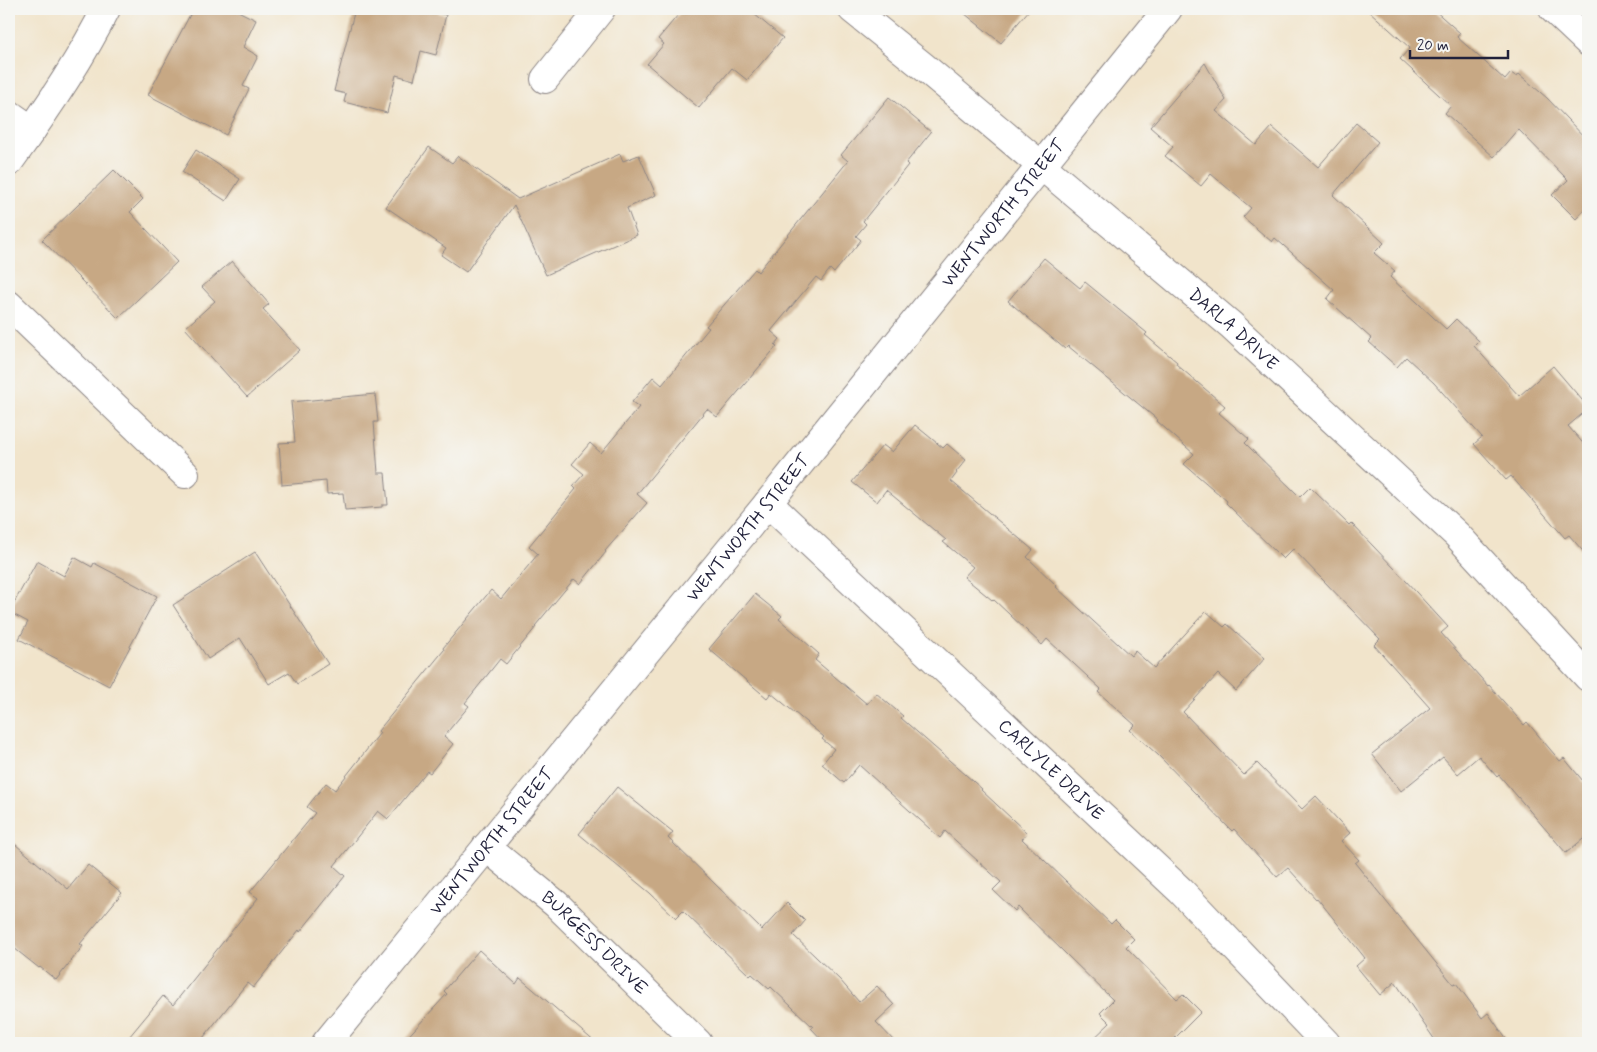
<svg xmlns="http://www.w3.org/2000/svg" width="1597" height="1052" viewBox="0 0 1597 1052" font-family="Mynerve,sans-serif">
<style>
.building{fill:#c7a884}
.lines{fill:none;stroke-linecap:round;stroke-linejoin:round}
.street-casing{stroke:#8a8383;stroke-width:30}
.street{stroke:#fff;stroke-width:28}
.labels{text-anchor:middle;stroke-width:4;stroke-linejoin:round;paint-order:stroke}
.street-label{font-size:18px;fill:#22223b;stroke:#f6f6f2}
</style>
<rect width="100%" height="100%" fill="#f6f6f2"/>
<filter id="ink" filterUnits="userSpaceOnUse"><feTurbulence type="fractalNoise" baseFrequency=".02" numOctaves="2"/><feDisplacementMap in="SourceGraphic" scale="10" xChannelSelector="R" yChannelSelector="G"/><feConvolveMatrix kernelMatrix="1 2 1 2 8 2 1 2 1" color-interpolation-filters="sRGB"/></filter>
<filter id="wash" filterUnits="userSpaceOnUse"><feTurbulence type="fractalNoise" baseFrequency=".0096" numOctaves="4" result="noise"/><feDisplacementMap in="SourceGraphic" scale="20" xChannelSelector="R" yChannelSelector="G"/><feGaussianBlur stdDeviation="1.12" result="paint"/><feColorMatrix in="noise" values="0 0 0 0 0 0 0 0 0 0 0 0 0 0 0 0 0 1.4 0 .05"/><feComposite in="paint" operator="in"/></filter>
<g filter="url(#wash)">
<rect width="100%" height="100%" fill="#f1e4cb"/>
<g id="blocks">
<path class="building" d="M 193,9 L 234,9 L 256,20 L 243,47 L 258,56 L 243,86 L 249,89 L 226,135 L 148,95 Z
M 355,9 L 439,9 L 438,13 L 446,15 L 436,55 L 421,51 L 414,80 L 396,75 L 387,113 L 344,102 L 346,94 L 334,91 Z
M 683,9 L 748,9 L 783,38 L 747,80 L 732,68 L 699,108 L 647,64 L 664,44 L 658,39 Z
M 959,9 L 1030,9 L 1001,43 Z
M 1367,9 L 1433,9 L 1460,33 L 1457,37 L 1505,80 L 1511,73 L 1517,77 L 1519,74 L 1547,98 L 1588,141 L 1588,206 L 1576,219 L 1552,195 L 1568,180 L 1518,129 L 1494,157 L 1445,113 L 1451,106 L 1400,59 L 1410,48 Z
M 1205,63 L 1226,100 L 1216,111 L 1256,145 L 1272,127 L 1318,167 L 1356,123 L 1378,142 L 1333,195 L 1384,243 L 1374,253 L 1395,271 L 1390,277 L 1446,329 L 1456,319 L 1479,341 L 1474,346 L 1519,396 L 1553,366 L 1588,407 L 1588,409 L 1568,426 L 1588,449 L 1588,557 L 1569,535 L 1565,538 L 1511,476 L 1506,480 L 1474,444 L 1482,437 L 1434,383 L 1406,357 L 1397,367 L 1369,342 L 1372,339 L 1327,299 L 1334,290 L 1275,238 L 1272,242 L 1243,217 L 1251,208 L 1211,174 L 1201,186 L 1165,156 L 1173,147 L 1150,127 Z
M 889,97 L 931,132 L 906,163 L 908,165 L 863,221 L 866,224 L 856,236 L 861,240 L 834,273 L 830,269 L 821,281 L 816,277 L 771,331 L 780,339 L 775,345 L 777,346 L 717,417 L 707,409 L 637,494 L 647,503 L 605,551 L 606,552 L 580,584 L 574,579 L 535,626 L 536,627 L 506,664 L 500,659 L 465,703 L 469,706 L 444,736 L 453,744 L 430,773 L 427,771 L 388,819 L 378,811 L 334,866 L 345,876 L 300,932 L 299,930 L 253,988 L 247,983 L 199,1043 L 124,1043 L 163,996 L 173,1005 L 258,898 L 250,892 L 315,813 L 307,807 L 326,783 L 335,790 L 380,733 L 378,731 L 444,650 L 443,648 L 491,590 L 501,599 L 538,554 L 529,546 L 576,489 L 573,486 L 584,474 L 572,464 L 590,443 L 601,453 L 639,407 L 632,402 L 653,377 L 662,385 L 709,328 L 706,326 L 755,269 L 758,272 L 848,161 L 841,155 Z
M 429,147 L 452,163 L 458,156 L 518,199 L 620,154 L 623,161 L 639,155 L 656,195 L 627,208 L 637,235 L 546,275 L 514,205 L 466,272 L 441,255 L 446,248 L 386,207 Z
M 196,150 L 240,179 L 226,201 L 182,172 Z
M 114,170 L 143,199 L 130,212 L 177,262 L 118,318 L 42,240 Z
M 1044,258 L 1080,288 L 1085,282 L 1147,333 L 1145,335 L 1177,362 L 1176,364 L 1225,406 L 1219,413 L 1249,439 L 1245,443 L 1300,497 L 1310,487 L 1349,525 L 1351,523 L 1395,569 L 1448,627 L 1441,633 L 1488,686 L 1489,685 L 1524,725 L 1527,722 L 1560,761 L 1564,758 L 1588,787 L 1588,835 L 1566,853 L 1499,775 L 1497,777 L 1479,756 L 1458,774 L 1443,757 L 1401,791 L 1372,754 L 1430,708 L 1374,645 L 1380,639 L 1293,549 L 1283,559 L 1226,503 L 1227,501 L 1184,464 L 1194,454 L 1157,421 L 1158,420 L 1068,346 L 1065,349 L 1008,301 Z
M 232,261 L 269,304 L 263,309 L 300,350 L 247,397 L 185,328 L 215,301 L 202,287 Z
M 375,394 L 378,422 L 374,422 L 378,473 L 385,473 L 388,505 L 382,505 L 382,507 L 345,510 L 343,493 L 327,494 L 326,481 L 282,485 L 279,443 L 295,442 L 291,402 Z
M 915,425 L 943,448 L 947,444 L 966,460 L 956,472 L 957,473 L 951,481 L 1033,550 L 1027,557 L 1057,586 L 1056,587 L 1131,656 L 1135,651 L 1154,668 L 1206,611 L 1224,627 L 1227,624 L 1265,658 L 1236,691 L 1218,674 L 1183,712 L 1244,775 L 1257,763 L 1302,809 L 1316,796 L 1350,833 L 1341,841 L 1359,860 L 1355,863 L 1453,984 L 1456,983 L 1482,1018 L 1488,1013 L 1509,1043 L 1437,1043 L 1395,982 L 1380,995 L 1356,966 L 1365,958 L 1317,898 L 1316,899 L 1288,868 L 1277,877 L 1234,829 L 1232,831 L 1158,755 L 1130,730 L 1135,725 L 1098,692 L 1101,689 L 1047,639 L 1042,645 L 993,599 L 992,600 L 964,577 L 973,567 L 943,542 L 946,540 L 886,490 L 877,502 L 852,482 L 883,445 L 892,452 Z
M 255,552 L 328,664 L 297,684 L 289,672 L 269,684 L 240,638 L 208,659 L 173,605 Z
M 74,557 L 92,567 L 94,563 L 157,596 L 109,686 L 19,639 L 28,622 L 9,612 L 37,561 L 64,576 Z
M 755,594 L 782,616 L 779,619 L 819,654 L 815,660 L 867,704 L 876,693 L 903,716 L 901,718 L 982,789 L 981,790 L 1027,833 L 1022,839 L 1111,924 L 1115,920 L 1134,939 L 1126,947 L 1177,999 L 1183,994 L 1201,1012 L 1170,1043 L 1089,1043 L 1110,1023 L 1100,1013 L 1113,1000 L 1018,907 L 1015,911 L 993,890 L 1001,882 L 945,831 L 940,838 L 859,765 L 844,783 L 822,764 L 834,749 L 822,739 L 824,737 L 771,693 L 767,698 L 709,649 Z
M 617,787 L 673,832 L 668,838 L 762,930 L 787,903 L 805,921 L 793,935 L 840,980 L 859,1002 L 877,986 L 894,1005 L 876,1022 L 896,1043 L 825,1043 L 811,1028 L 813,1027 L 771,987 L 769,989 L 752,974 L 750,976 L 683,911 L 676,918 L 650,893 L 579,834 Z
M 9,839 L 68,889 L 88,865 L 122,893 L 80,944 L 83,946 L 56,980 L 40,967 L 39,968 L 9,944 Z
M 479,950 L 516,984 L 520,978 L 596,1043 L 402,1043 L 447,994 L 444,991 Z"/>
</g>
</g>
<g filter="url(#ink)">
<use href="#blocks" fill-opacity="0" stroke="#8a8383" stroke-width="1"/>
<g class="lines">
<defs>
<g id="street">
<path id="s1" d="M 852,9 L 924,67 L 1231,325 L 1457,535 L 1588,677"/>
<path d="M 1553,9 L 1588,42"/>
<path d="M 545,79 L 601,9"/>
<path d="M 9,114 L 32,130"/>
<path d="M 9,162 C 44,114 79,63 106,9"/>
<path d="M 9,305 L 185,474"/>
<path id="s2" d="M 768,503 L 1181,891 L 1326,1043"/>
<path id="s3" d="M 486,847 L 556,904 L 698,1043"/>
<path id="s4" d="M 326,1043 L 768,503 L 1168,9"/>
</g>
</defs>
<use href="#street" class="street-casing"/>
<use href="#street" class="street"/>
</g>
</g>
<g class="labels">
<g class="street-label">
<text dy="6" stroke="none"><textPath href="#s4" startOffset="1071">WENTWORTH STREET</textPath></text>
<text dy="6" stroke="none"><textPath href="#s1" startOffset="498">DARLA DRIVE</textPath></text>
<text dy="6" stroke="none"><textPath href="#s4" startOffset="666">WENTWORTH STREET</textPath></text>
<text dy="6" stroke="none"><textPath href="#s2" startOffset="389">CARLYLE DRIVE</textPath></text>
<text dy="6" stroke="none"><textPath href="#s4" startOffset="261">WENTWORTH STREET</textPath></text>
<text dy="6" stroke="none"><textPath href="#s3" startOffset="145">BURGESS DRIVE</textPath></text>
</g>
</g>
<rect width="1597" height="1052" fill="none" stroke="#f6f6f2" stroke-width="30"/>
<path d="M1410 50v8h98v-8" fill="none" stroke="#22223b" stroke-width="2.5"/>
<text x="1417" y="50" font-size="15" fill="#22223b" stroke="#f6f6f2" stroke-width="4" paint-order="stroke">20 m</text>
</svg>
